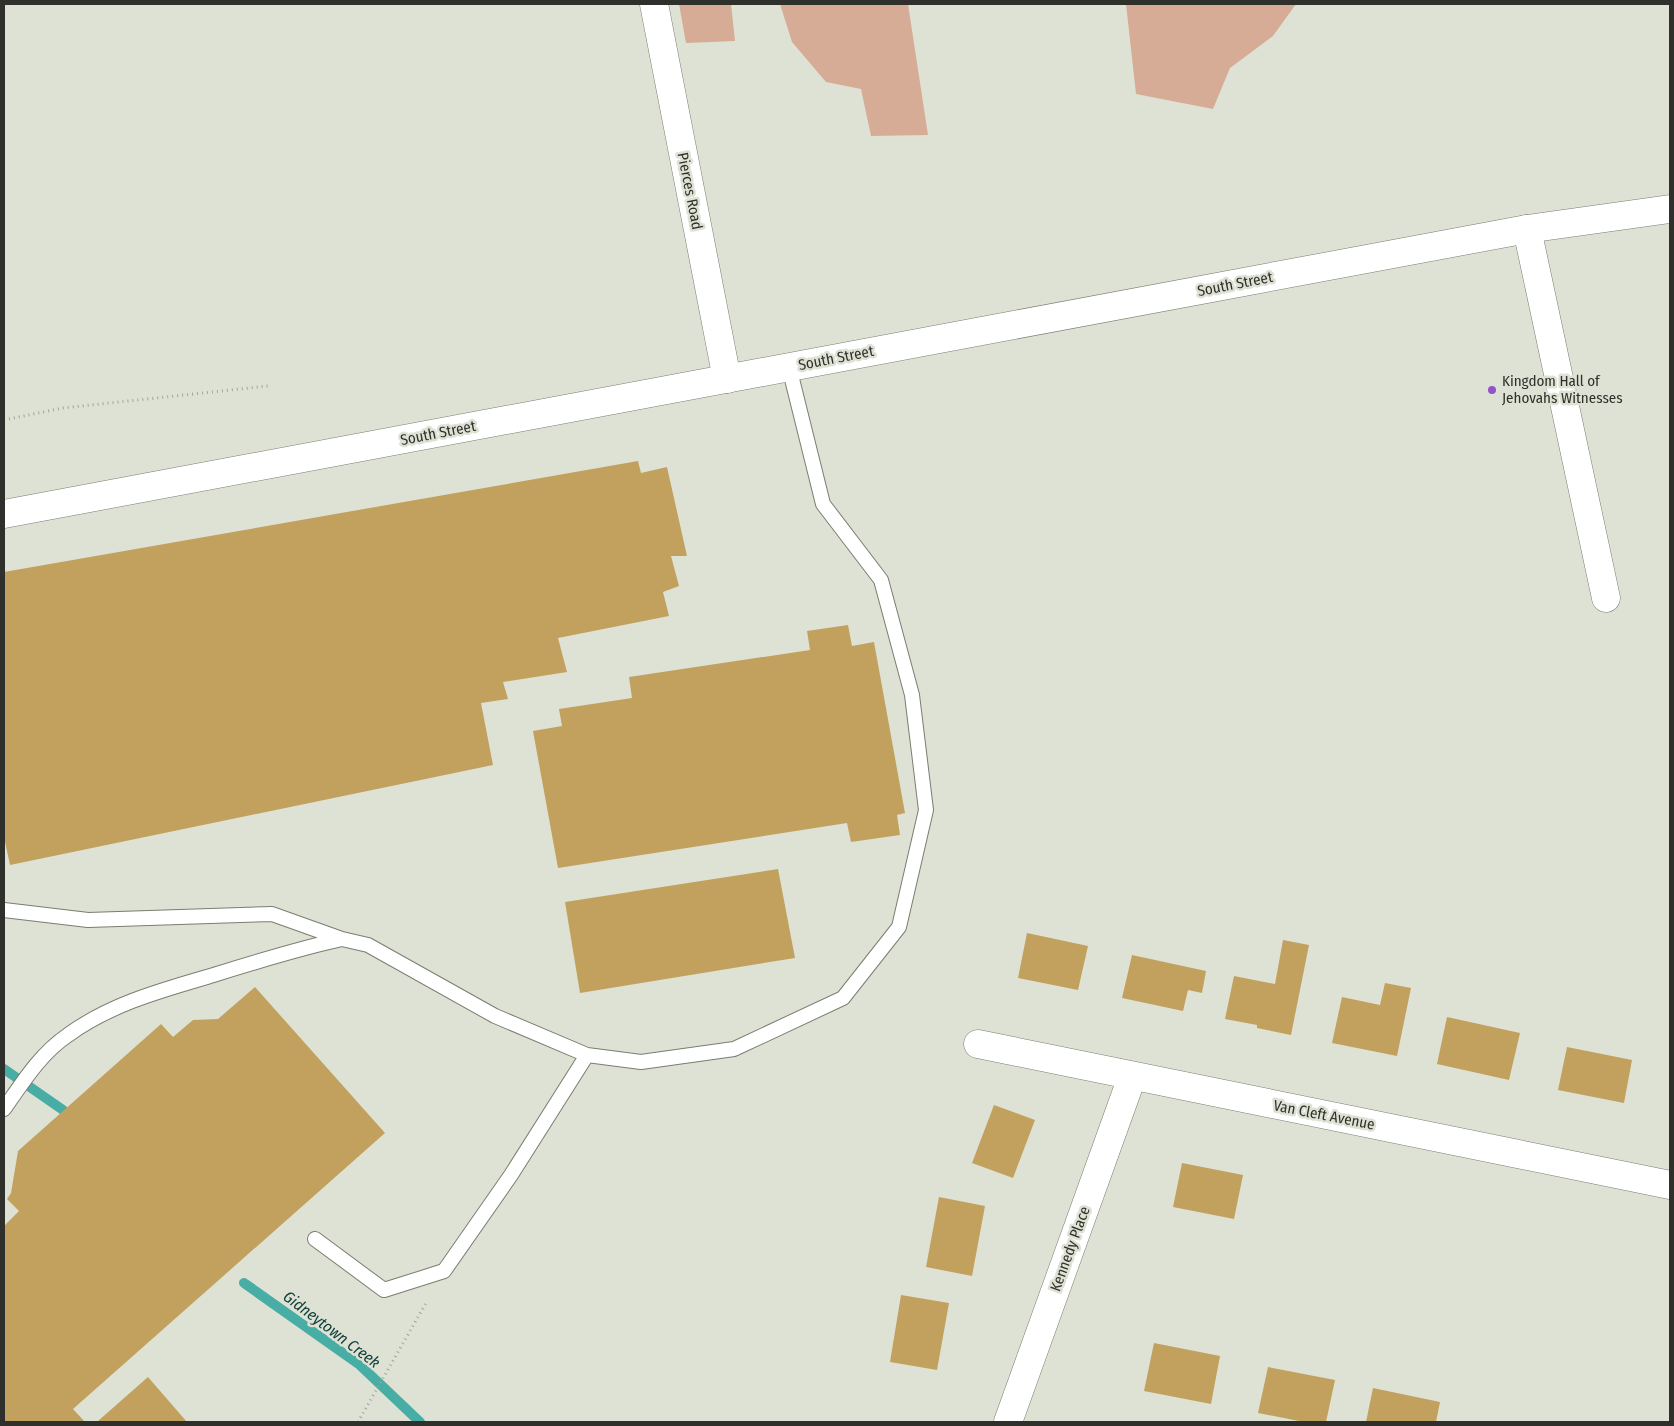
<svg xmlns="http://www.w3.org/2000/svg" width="1674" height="1426" viewBox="0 0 1674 1426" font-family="'Fira Sans Condensed',sans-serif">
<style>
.green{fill:#d6ac96}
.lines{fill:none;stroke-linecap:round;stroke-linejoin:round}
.stream{stroke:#48ada4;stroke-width:10}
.building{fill:#c2a15e}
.lane-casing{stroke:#7a7d70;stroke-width:16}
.street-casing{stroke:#7a7d70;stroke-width:29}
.secondary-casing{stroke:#7a7d70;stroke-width:29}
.path{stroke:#a2a59a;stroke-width:3;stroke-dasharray:1 4;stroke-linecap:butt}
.lane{stroke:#fff;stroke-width:14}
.street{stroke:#fff;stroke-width:28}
.secondary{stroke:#fff;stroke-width:28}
.poi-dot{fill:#9252c8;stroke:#dee2d4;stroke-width:2}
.labels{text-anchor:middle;stroke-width:5;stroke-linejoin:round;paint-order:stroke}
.street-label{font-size:15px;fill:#2f302b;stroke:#dee2d4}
.poi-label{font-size:15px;fill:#2f302b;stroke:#dee2d4;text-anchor:start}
.water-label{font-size:16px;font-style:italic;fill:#0f3e3a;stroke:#dee2d4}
</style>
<rect width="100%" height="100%" fill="#dee2d4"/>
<path class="green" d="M 679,4 L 731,4 L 735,41 L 686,43 Z
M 780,4 L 908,4 L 928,135 L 871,136 L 861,89 L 826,82 L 792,42 Z
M 1126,4 L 1296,4 L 1273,36 L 1230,68 L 1213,109 L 1136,94 Z"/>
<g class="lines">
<path class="stream" d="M 4,1069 L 63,1110
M 244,1283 L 360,1365 L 420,1422"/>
</g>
<path class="building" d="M 638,461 L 641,473 L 667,467 L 687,556 L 671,556 L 679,586 L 663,592 L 669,616 L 558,638 L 567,672 L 503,682 L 508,699 L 481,703 L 493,765 L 10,865 L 4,837 L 4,572 Z
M 848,625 L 852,646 L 874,642 L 905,813 L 897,815 L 900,835 L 851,842 L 847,823 L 558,868 L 533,731 L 562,726 L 559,709 L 632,698 L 629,677 L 810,650 L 807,631 Z
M 778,869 L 795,958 L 580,993 L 565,902 Z
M 1027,933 L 1088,946 L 1078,990 L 1018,978 Z
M 1283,940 L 1309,945 L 1291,1035 L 1257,1028 L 1257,1025 L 1225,1019 L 1234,976 L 1275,984 Z
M 1132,955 L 1206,971 L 1202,993 L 1188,990 L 1183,1011 L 1122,998 Z
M 1385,983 L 1411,988 L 1397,1056 L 1332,1043 L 1342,997 L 1380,1005 Z
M 255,987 L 385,1133 L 73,1409 L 85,1422 L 4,1422 L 4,1226 L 19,1211 L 7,1199 L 11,1193 L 18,1151 L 161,1024 L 173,1037 L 193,1020 L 218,1019 Z
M 1447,1017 L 1520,1033 L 1509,1080 L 1437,1064 Z
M 1567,1047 L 1632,1060 L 1624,1103 L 1558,1090 Z
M 994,1105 L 1035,1120 L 1013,1178 L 972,1163 Z
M 1182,1163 L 1243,1175 L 1234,1219 L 1173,1207 Z
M 939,1197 L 985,1206 L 972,1276 L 926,1267 Z
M 901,1295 L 949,1303 L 937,1370 L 890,1362 Z
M 1154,1343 L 1220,1356 L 1211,1404 L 1144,1391 Z
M 1268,1367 L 1335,1380 L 1326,1422 L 1304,1422 L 1258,1413 Z
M 148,1377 L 187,1422 L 99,1422 L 98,1421 Z
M 1373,1388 L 1440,1402 L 1436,1422 L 1366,1422 Z"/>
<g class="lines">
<defs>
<path id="lane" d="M 4,910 L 88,920 L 272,914 L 342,939 L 368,945 L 495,1016 L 587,1055 L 641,1062 L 734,1049 L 843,998 L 899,927 L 926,810 L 912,695 L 881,580 L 823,504 L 789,367
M 4,1109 C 23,1082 40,1054 68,1035 C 109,1005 159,991 207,977 C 252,963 296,949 342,939
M 315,1239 L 384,1290 L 444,1271 L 511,1175 L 587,1055"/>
<path id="street" d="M 654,4 L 727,379
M 1527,229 L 1606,598
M 978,1044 L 1670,1185
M 1008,1422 L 1132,1077"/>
<path id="secondary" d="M 4,514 L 1527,229 L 1670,209"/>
</defs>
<use href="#lane" class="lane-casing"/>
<use href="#street" class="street-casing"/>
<use href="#secondary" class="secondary-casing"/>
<path class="path" d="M 4,420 L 63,408 L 268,386
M 358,1422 L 426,1303"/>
<use href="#lane" class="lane"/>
<use href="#street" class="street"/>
<use href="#secondary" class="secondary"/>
</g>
<circle class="poi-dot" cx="1492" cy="390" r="5"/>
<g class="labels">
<g class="street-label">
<text transform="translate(690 191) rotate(79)" y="5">Pierces Road</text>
<text transform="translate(1235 284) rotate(-11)" y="5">South Street</text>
<text transform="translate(836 358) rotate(-11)" y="5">South Street</text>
<text transform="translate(438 433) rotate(-11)" y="5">South Street</text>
<text transform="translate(1324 1115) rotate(11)" y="5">Van Cleft Avenue</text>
<text transform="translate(1070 1249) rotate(-70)" y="5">Kennedy Place</text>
</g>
<g class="poi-label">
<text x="1502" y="386">Kingdom Hall of<tspan x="1502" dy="17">Jehovahs Witnesses</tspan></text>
</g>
<g class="water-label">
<text transform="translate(332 1329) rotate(37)" y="6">Gidneytown Creek</text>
</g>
</g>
<rect width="1674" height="1426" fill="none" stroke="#2f302b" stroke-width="10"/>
</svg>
